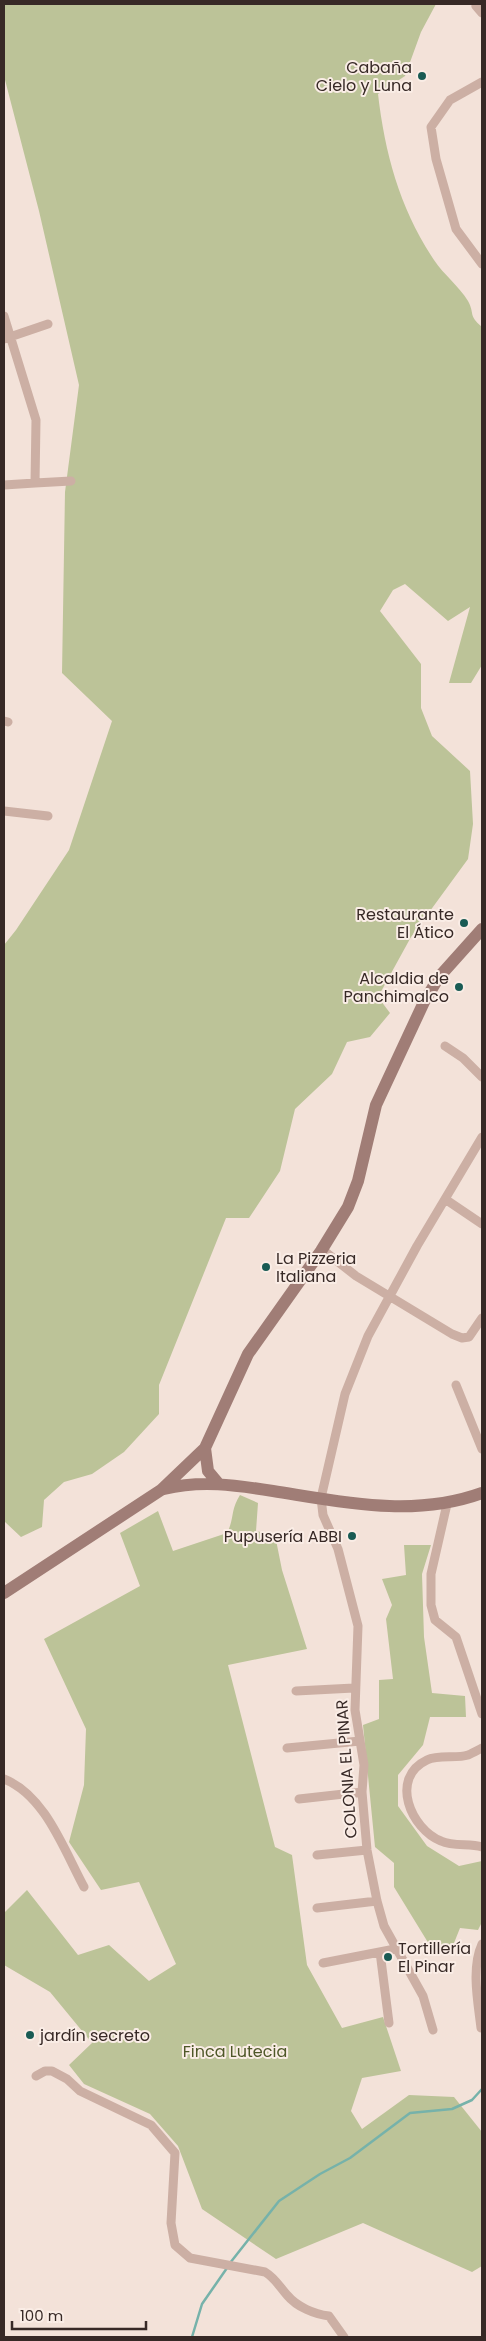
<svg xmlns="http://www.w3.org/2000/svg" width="486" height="2341" viewBox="0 0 486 2341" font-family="Poppins,sans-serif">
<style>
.green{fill:#bcc398}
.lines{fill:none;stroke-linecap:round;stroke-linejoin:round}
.stream{stroke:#76b2aa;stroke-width:2.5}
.street{stroke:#ccafa4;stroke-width:9}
.secondary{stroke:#a07d76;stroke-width:12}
.poi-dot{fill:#195b54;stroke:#faede6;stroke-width:2}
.labels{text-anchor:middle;stroke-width:4;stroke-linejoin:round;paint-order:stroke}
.poi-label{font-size:16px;fill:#372926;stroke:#faede6;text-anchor:end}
.street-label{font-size:16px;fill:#372926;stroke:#faede6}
.park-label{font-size:16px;fill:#4e5728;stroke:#faede6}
</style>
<rect width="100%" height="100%" fill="#f3e2d9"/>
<path class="green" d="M 4,4 L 436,4 L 421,32 L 405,76 L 378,94 C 385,154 400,209 434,260 C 444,275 459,286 468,301 C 475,314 468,315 482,327 L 482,665 L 471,683 L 449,683 L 470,607 L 448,621 L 405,584 L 393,590 L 380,611 L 421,664 L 421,708 L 432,736 L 470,771 L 473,824 L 468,859 L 411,937 L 378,997 L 390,1013 L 370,1037 L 347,1042 L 332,1074 L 295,1109 L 280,1171 L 249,1218 L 226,1218 L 159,1385 L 159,1414 L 124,1452 L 92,1474 L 64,1482 L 44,1500 L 42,1527 L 21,1537 L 4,1521 L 4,945 L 16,930 L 69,850 L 112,721 L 62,673 L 65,492 L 79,385 L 39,211 L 4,76 Z
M 240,1495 L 258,1503 L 256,1531 L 275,1535 L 282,1570 L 307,1649 L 228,1665 L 275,1847 L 292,1855 L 307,1965 L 342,2028 L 383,2017 L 401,2071 L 362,2078 L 351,2111 L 362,2129 L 409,2095 L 454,2097 L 482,2132 L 482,2266 L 472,2272 L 363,2223 L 276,2259 L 202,2209 L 178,2146 L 150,2114 L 84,2084 L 69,2065 L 92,2043 L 50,1992 L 4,1965 L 4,1913 L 27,1890 L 78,1955 L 109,1945 L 149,1981 L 176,1964 L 139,1882 L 101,1890 L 69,1842 L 84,1785 L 86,1729 L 44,1639 L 140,1586 L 120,1533 L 158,1511 L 173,1551 L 227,1533 C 235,1517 230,1511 240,1495 Z
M 404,1545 L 431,1545 L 422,1574 L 424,1637 L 432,1693 L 465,1696 L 466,1717 L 430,1717 L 423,1745 L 398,1775 L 398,1806 L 427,1846 L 459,1866 L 482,1861 L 482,1922 L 478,1930 L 460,1928 L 452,1948 L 432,1949 L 394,1887 L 394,1863 L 375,1847 L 363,1725 L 379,1719 L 379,1680 L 393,1679 L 386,1619 L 392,1605 L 382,1579 L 406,1575 Z"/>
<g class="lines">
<path class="stream" d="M 230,2263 L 279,2201 L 320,2174 L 350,2158 L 410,2113 L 452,2109 L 472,2100 L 482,2089
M 192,2337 L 202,2304 L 227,2268"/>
<path class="street" d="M 478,4 L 476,6 L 482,13
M 482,82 L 450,100 L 431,127 L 436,159 L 456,229 L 482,264
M 4,316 L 36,420 L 35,483 L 4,485
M 4,339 L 48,324
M 35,483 L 71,481
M 4,721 L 8,722
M 4,811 L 48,816
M 445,1046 L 463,1058 L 482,1077
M 445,1199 L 482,1224
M 323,1250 L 356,1276 L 452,1334 L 462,1338 L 469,1337 L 482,1318
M 456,1385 L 482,1449
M 447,1504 L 431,1574 L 431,1605 L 435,1620 L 456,1637 L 482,1714
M 296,1691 L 354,1688
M 287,1748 L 360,1741
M 482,1748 C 478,1750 473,1753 468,1755 C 456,1759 439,1754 427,1760 C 389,1778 411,1829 441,1841 C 454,1847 469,1843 482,1847
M 4,1779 C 45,1795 64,1850 84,1887
M 299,1799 L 362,1792
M 317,1855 L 367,1850
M 317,1908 L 377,1901
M 380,1952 L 389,2023
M 323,1963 L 395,1949
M 481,2028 C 478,2002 471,1968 482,1944
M 433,2030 L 423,1996 L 384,1926 L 377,1901 L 367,1850 L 362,1792 L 364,1765 L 355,1710 L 358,1626 L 338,1549 L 323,1515 L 321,1498 L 345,1394 L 368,1336 L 417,1246 L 482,1137
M 36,2076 L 45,2071 L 52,2071 L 67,2079 L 80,2091 L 151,2125 L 175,2153 L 171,2223 L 175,2245 L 190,2258 L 265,2272 C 275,2278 279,2286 287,2295 C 297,2307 314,2314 329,2316 L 344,2337"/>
<path class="secondary" d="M 205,1448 L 208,1471 L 218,1483
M 164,1489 C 201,1480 235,1485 273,1491 C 343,1502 413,1518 482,1493
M 4,1593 L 161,1490 L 205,1448 L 248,1354 L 321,1251 L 348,1207 L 358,1181 L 376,1105 L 424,1002 L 439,977 L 482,929"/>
</g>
<g class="poi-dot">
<circle cx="422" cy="76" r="5"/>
<circle cx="464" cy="923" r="5"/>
<circle cx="459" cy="987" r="5"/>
<circle cx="266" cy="1267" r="5"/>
<circle cx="352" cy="1536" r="5"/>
<circle cx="388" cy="1957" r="5"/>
<circle cx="30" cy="2035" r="5"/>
</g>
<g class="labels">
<g class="poi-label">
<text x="412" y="73">Cabaña<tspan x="412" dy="18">Cielo y Luna</tspan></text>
<text x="454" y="920">Restaurante<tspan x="454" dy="18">El Ático</tspan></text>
<text x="449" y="984">Alcaldia de<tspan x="449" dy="18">Panchimalco</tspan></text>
<text x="276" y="1264" text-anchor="start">La Pizzeria<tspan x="276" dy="18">Italiana</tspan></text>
<text x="342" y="1542">Pupusería ABBI</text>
<text x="398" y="1954" text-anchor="start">Tortillería<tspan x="398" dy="18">El Pinar</tspan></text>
<text x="40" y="2041" text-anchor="start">jardín secreto</text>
</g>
<g class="street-label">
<text transform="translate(346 1769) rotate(-94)" y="6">COLONIA EL PINAR</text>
</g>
<g class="park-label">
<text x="235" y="2057">Finca Lutecia</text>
</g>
</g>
<rect width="486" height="2341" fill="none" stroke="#372926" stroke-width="10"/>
<path d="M12 2321v8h134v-8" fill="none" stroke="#372926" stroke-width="2.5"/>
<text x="20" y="2321" font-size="15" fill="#372926" stroke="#faede6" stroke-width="4" paint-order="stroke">100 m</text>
</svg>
